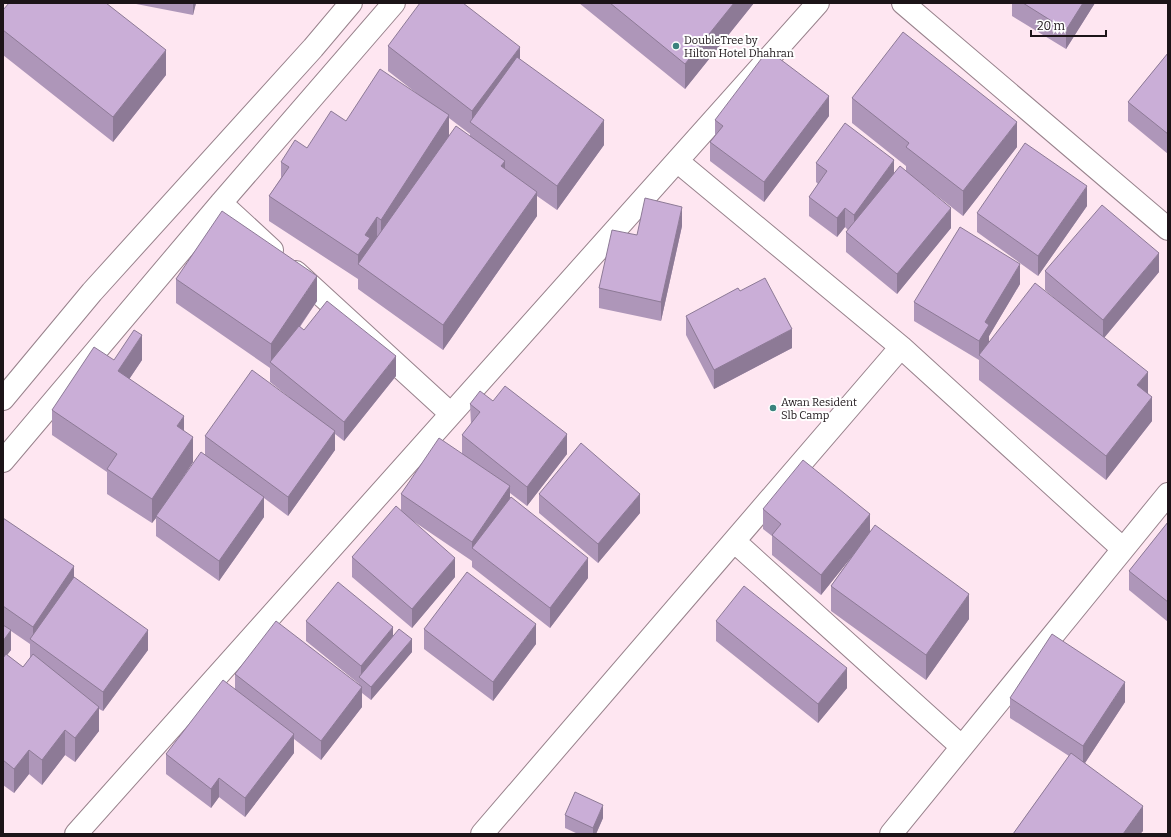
<svg xmlns="http://www.w3.org/2000/svg" width="1171" height="837" viewBox="0 0 1171 837" font-family="Bitter,serif">
<style>
.lines{fill:none;stroke-linecap:round;stroke-linejoin:round}
.street-casing{stroke:#98828c;stroke-width:24}
.street{stroke:#fff;stroke-width:22}
.wall{fill:#ae96b9;fill-rule:evenodd}
.shaded-wall{fill:#8d7a96}
.building{fill:#caaed7;stroke:#8d7a96}
.poi-dot{fill:#3b827d;stroke:#fff;stroke-width:1.5}
.labels{text-anchor:middle;stroke-width:4;stroke-linejoin:round;paint-order:stroke}
.poi-label{font-size:11px;fill:#1c1418;stroke:#fff;text-anchor:start}
</style>
<rect width="100%" height="100%" fill="#fee6f1"/>
<g class="lines">
<defs>
<path id="street" d="M 903,3 L 1168,229
M 677,161 L 901,347 L 1123,549
M 221,203 L 272,250
M 296,272 L 451,414
M 3,399 L 92,292 L 313,48 L 351,3
M 3,461 L 221,203 L 394,3
M 734,541 L 962,747
M 76,834 L 818,3
M 482,834 L 901,347
M 891,834 L 1168,494"/>
</defs>
<use href="#street" class="street-casing"/>
<use href="#street" class="street"/>
</g>
<path class="wall" d="M 131,3 L 196,3 L 193,15 Z
M 579,3 L 754,3 L 685,89 Z
M 1012,3 L 1095,3 L 1066,49 L 1012,16 Z
M 3,10 L 166,75 L 113,142 L 3,55 Z
M 388,46 L 520,60 L 604,145 L 557,210 L 537,196 L 537,216 L 443,350 L 358,289 L 358,279 L 269,221 L 269,196 L 281,178 L 281,162 L 307,148 L 346,121 L 420,96 L 388,71 ZM 449,118 L 470,134 L 470,136 L 449,135 Z
M 1168,53 L 1168,154 L 1128,121 L 1128,102 Z
M 852,98 L 1017,147 L 963,216 L 910,175 L 951,228 L 897,294 L 846,252 L 846,232 L 848,230 L 845,227 L 837,237 L 809,216 L 809,197 L 818,184 L 816,182 L 816,163 L 894,173 L 906,171 L 906,166 L 852,123 Z
M 829,116 L 764,202 L 710,161 L 710,142 L 715,136 L 715,120 Z
M 1087,206 L 1038,276 L 977,232 L 977,213 Z
M 682,226 L 661,321 L 599,308 L 599,288 L 637,235 Z
M 1045,271 L 1159,272 L 1104,338 L 1148,393 L 1152,421 L 1106,480 L 979,380 L 979,360 L 914,321 L 914,302 L 1020,284 L 989,336 L 989,343 L 1059,302 L 1045,290 Z
M 176,279 L 317,301 L 300,327 L 304,330 L 396,376 L 344,441 L 335,434 L 335,450 L 288,516 L 264,498 L 264,517 L 219,581 L 156,536 L 156,518 L 152,523 L 107,494 L 107,472 L 52,435 L 52,410 L 114,360 L 142,360 L 129,379 L 184,430 L 193,462 L 177,487 L 205,455 L 205,436 L 289,397 L 270,382 L 270,368 L 176,303 Z
M 686,316 L 792,348 L 714,389 L 686,335 Z
M 493,401 L 567,454 L 527,506 L 510,493 L 510,499 L 588,578 L 550,628 L 472,567 L 472,561 L 413,521 L 455,577 L 412,628 L 352,577 L 352,557 L 401,511 L 401,494 L 462,453 L 462,435 L 471,424 L 470,404 Z
M 539,494 L 640,513 L 598,563 L 539,513 Z
M 763,509 L 870,531 L 969,619 L 926,680 L 831,611 L 831,586 L 852,556 L 821,595 L 772,555 L 772,536 L 763,529 Z
M 3,518 L 74,577 L 148,650 L 103,711 L 99,709 L 99,731 L 75,762 L 65,755 L 42,785 L 29,774 L 14,793 L 3,785 ZM 11,631 L 30,644 L 30,658 L 23,667 L 7,655 L 11,650 Z
M 1168,522 L 1168,622 L 1129,590 L 1129,571 Z
M 306,621 L 393,637 L 412,652 L 371,700 L 362,693 L 362,707 L 321,760 L 294,739 L 294,753 L 245,817 L 219,797 L 211,808 L 166,774 L 166,754 L 235,689 L 235,674 L 359,685 L 359,684 L 306,641 Z
M 716,621 L 847,688 L 818,723 L 716,641 Z
M 424,629 L 536,644 L 493,701 L 424,649 Z
M 1010,698 L 1125,702 L 1085,763 L 1143,831 L 1140,834 L 1013,834 L 1069,756 L 1010,718 Z
M 565,815 L 603,818 L 596,834 L 578,834 L 565,828 Z"/>
<path class="shaded-wall" d="M 193,3 L 196,3 L 193,15 Z
M 734,3 L 754,3 L 685,89 L 685,64 Z
M 1083,3 L 1095,3 L 1066,49 L 1066,30 Z
M 520,47 L 520,72 L 472,124 L 472,111 Z
M 166,50 L 166,75 L 113,142 L 113,117 Z
M 829,96 L 829,116 L 764,202 L 764,182 Z
M 449,115 L 449,140 L 381,244 L 381,220 Z
M 604,120 L 604,145 L 557,210 L 557,186 Z
M 1017,122 L 1017,147 L 963,216 L 963,191 Z
M 894,160 L 894,179 L 854,234 L 854,215 Z
M 505,161 L 505,186 L 501,166 Z
M 1087,186 L 1087,206 L 1038,276 L 1038,256 Z
M 537,192 L 537,216 L 443,350 L 443,325 Z
M 682,207 L 682,226 L 661,321 L 661,302 Z
M 845,208 L 845,227 L 837,237 L 837,218 Z
M 951,208 L 951,228 L 897,294 L 897,274 Z
M 377,217 L 377,242 L 358,264 L 358,255 L 365,235 Z
M 1159,253 L 1159,272 L 1103,339 L 1103,320 Z
M 1020,264 L 1020,284 L 989,336 L 989,344 L 979,355 L 979,341 L 985,322 Z
M 317,276 L 317,301 L 273,365 L 271,363 L 271,344 Z
M 792,329 L 792,348 L 714,389 L 714,370 Z
M 142,335 L 142,360 L 118,396 L 118,371 Z
M 396,356 L 396,376 L 344,441 L 344,422 Z
M 1148,372 L 1148,397 L 1137,385 Z
M 1152,397 L 1152,421 L 1106,480 L 1106,456 Z
M 184,416 L 184,440 L 177,426 Z
M 335,431 L 335,450 L 288,516 L 288,497 Z
M 567,434 L 567,454 L 527,506 L 527,487 Z
M 193,437 L 193,462 L 157,517 L 156,516 L 156,518 L 152,523 L 152,499 Z
M 510,486 L 510,506 L 472,548 L 472,542 Z
M 640,494 L 640,513 L 598,563 L 598,544 Z
M 264,497 L 264,517 L 219,581 L 219,561 Z
M 870,514 L 870,534 L 821,595 L 821,575 Z
M 455,558 L 455,577 L 412,628 L 412,609 Z
M 588,558 L 588,578 L 550,628 L 550,608 Z
M 74,566 L 74,586 L 33,641 L 33,627 Z
M 969,594 L 969,619 L 926,680 L 926,655 Z
M 536,624 L 536,644 L 493,701 L 493,682 Z
M 393,627 L 393,647 L 361,679 L 361,666 Z
M 11,630 L 11,650 L 3,660 L 3,641 Z
M 148,630 L 148,650 L 103,711 L 103,692 Z
M 412,639 L 412,652 L 371,700 L 371,687 Z
M 847,668 L 847,688 L 818,723 L 818,704 Z
M 1125,682 L 1125,702 L 1083,766 L 1083,746 Z
M 362,687 L 362,707 L 321,760 L 321,741 Z
M 99,707 L 99,731 L 75,762 L 75,738 Z
M 65,730 L 65,755 L 42,785 L 42,760 Z
M 294,734 L 294,753 L 245,817 L 245,798 Z
M 29,750 L 29,774 L 14,793 L 14,769 Z
M 219,778 L 219,797 L 211,808 L 211,789 Z
M 603,805 L 603,818 L 596,834 L 593,834 L 593,828 Z
M 1143,806 L 1143,831 L 1140,834 L 1123,834 Z"/>
<path class="building" d="M 9,3 L 106,3 L 166,50 L 113,117 L 3,30 L 3,10 Z
M 420,3 L 463,3 L 520,47 L 472,111 L 388,46 Z
M 610,3 L 734,3 L 685,64 Z
M 1023,3 L 1083,3 L 1066,30 Z
M 903,32 L 1017,122 L 963,191 L 906,147 L 909,143 L 852,98 Z
M 768,50 L 829,96 L 764,182 L 710,142 L 723,126 L 715,120 Z
M 1168,53 L 1168,134 L 1128,102 Z
M 517,57 L 604,120 L 557,186 L 470,122 Z
M 380,69 L 449,115 L 381,220 L 377,217 L 365,235 L 370,238 L 358,255 L 269,196 L 289,167 L 281,162 L 295,140 L 307,148 L 331,111 L 346,121 Z
M 845,123 L 894,160 L 854,215 L 845,208 L 837,218 L 809,197 L 827,171 L 816,163 Z
M 456,126 L 505,161 L 501,166 L 537,192 L 443,325 L 358,264 Z
M 1025,143 L 1087,186 L 1038,256 L 977,213 Z
M 900,166 L 951,208 L 897,274 L 846,232 Z
M 645,198 L 682,207 L 661,302 L 599,288 L 612,230 L 637,235 Z
M 1102,205 L 1159,253 L 1103,320 L 1045,271 Z
M 222,211 L 317,276 L 271,344 L 176,279 Z
M 960,227 L 1020,264 L 985,322 L 989,325 L 979,341 L 914,302 Z
M 765,278 L 792,329 L 714,370 L 686,316 L 738,288 L 740,291 Z
M 1035,283 L 1148,372 L 1137,385 L 1152,397 L 1106,456 L 979,355 Z
M 327,301 L 396,356 L 344,422 L 270,362 L 299,326 L 304,330 Z
M 134,330 L 142,335 L 118,371 L 184,416 L 177,426 L 193,437 L 152,499 L 107,469 L 117,454 L 52,410 L 94,347 L 114,360 Z
M 252,370 L 335,431 L 288,497 L 205,436 Z
M 505,386 L 567,434 L 527,487 L 462,435 L 480,412 L 470,404 L 480,391 L 493,401 Z
M 439,438 L 510,486 L 472,542 L 401,494 Z
M 581,443 L 640,494 L 598,544 L 539,494 Z
M 201,452 L 264,497 L 219,561 L 156,516 Z
M 803,460 L 870,514 L 821,575 L 772,535 L 781,524 L 763,509 Z
M 511,497 L 588,558 L 550,608 L 472,548 Z
M 396,506 L 455,558 L 412,609 L 352,557 Z
M 3,518 L 74,566 L 33,627 L 3,606 Z
M 1168,522 L 1168,602 L 1129,571 Z
M 875,525 L 969,594 L 926,655 L 831,586 Z
M 467,572 L 536,624 L 493,682 L 424,629 Z
M 74,577 L 148,630 L 103,692 L 30,639 Z
M 338,582 L 393,627 L 361,666 L 306,621 Z
M 744,586 L 847,668 L 818,704 L 716,621 Z
M 276,621 L 362,687 L 321,741 L 235,674 Z
M 3,625 L 11,630 L 3,641 Z
M 399,629 L 412,639 L 371,687 L 359,677 Z
M 1052,634 L 1125,682 L 1083,746 L 1010,698 Z
M 6,654 L 23,667 L 33,654 L 99,707 L 75,738 L 65,730 L 42,760 L 29,750 L 14,769 L 3,760 L 3,658 Z
M 223,680 L 294,734 L 245,798 L 219,778 L 211,789 L 166,754 Z
M 1071,753 L 1143,806 L 1123,834 L 1013,834 Z
M 575,792 L 603,805 L 593,828 L 565,815 Z"/>
<g class="poi-dot">
<circle cx="676" cy="46" r="4"/>
<circle cx="773" cy="408" r="4"/>
</g>
<g class="labels">
<g class="poi-label">
<text x="684" y="44">DoubleTree by<tspan x="684" dy="13">Hilton Hotel Dhahran</tspan></text>
<text x="781" y="406">Awan Resident<tspan x="781" dy="13">Slb Camp</tspan></text>
</g>
</g>
<rect width="1171" height="837" fill="none" stroke="#1c1418" stroke-width="8"/>
<path d="M1031 30v6h75v-6" fill="none" stroke="#1c1418" stroke-width="2"/>
<text x="1037" y="30" font-size="12" fill="#1c1418" stroke="#ffffff" stroke-width="3" paint-order="stroke">20 m</text>
</svg>
